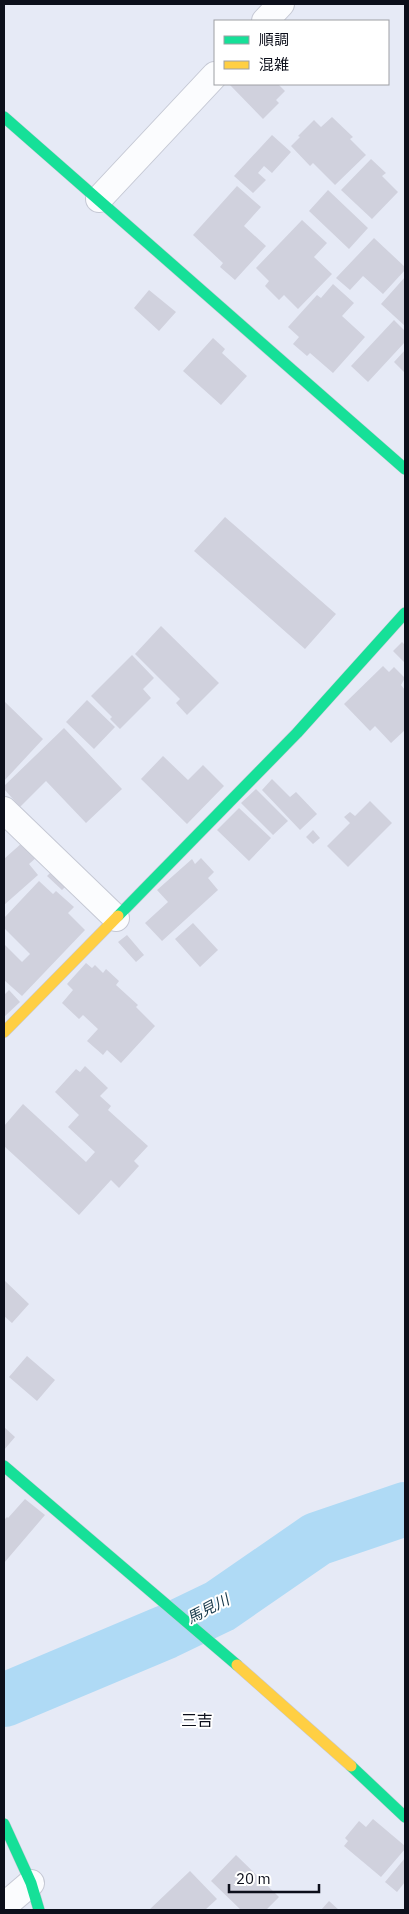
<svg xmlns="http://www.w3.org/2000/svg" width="409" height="1914" viewBox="0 0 409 1914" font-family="'IBM Plex Sans','Noto Sans JP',sans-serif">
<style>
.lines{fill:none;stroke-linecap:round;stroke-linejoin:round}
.river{stroke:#afdaf5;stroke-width:54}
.building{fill:#d0d1dd}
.street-casing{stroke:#c5c8d4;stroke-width:28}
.fast-casing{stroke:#c5c8d4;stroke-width:12}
.slow-casing{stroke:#c5c8d4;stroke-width:12}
.street{stroke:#fbfcfe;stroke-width:26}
.fast{stroke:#16e098;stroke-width:11}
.slow{stroke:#ffcf43;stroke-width:11}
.labels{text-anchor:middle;stroke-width:4;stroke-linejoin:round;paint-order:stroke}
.water-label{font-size:15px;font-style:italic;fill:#16384a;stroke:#fff}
.quarter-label{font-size:16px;fill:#0c0f1b;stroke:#fff}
</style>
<rect width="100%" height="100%" fill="#e6eaf6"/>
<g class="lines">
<path class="river" d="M 4,1700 L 166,1632 L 220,1606 L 317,1539 L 405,1509"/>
</g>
<path class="building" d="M 231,84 L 278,84 L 285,91 L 276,100 L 279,103 L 263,119 L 230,85 Z
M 332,117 L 353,137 L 350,139 L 366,155 L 335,185 L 313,163 L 310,166 L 291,146 L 300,137 L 298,136 L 314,120 L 321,127 Z
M 272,135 L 291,152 L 272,173 L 264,166 L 258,173 L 266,180 L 253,193 L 234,176 Z
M 371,159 L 386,173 L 382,176 L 398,192 L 372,219 L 341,190 Z
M 237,186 L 261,207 L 244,226 L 266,246 L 235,280 L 220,267 L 223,263 L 193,235 Z
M 328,190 L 368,228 L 349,249 L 309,211 Z
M 302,220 L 327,243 L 314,257 L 332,274 L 298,309 L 284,295 L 279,300 L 265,286 L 269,281 L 256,268 Z
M 374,238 L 405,267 L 405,270 L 383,294 L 363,276 L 350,290 L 336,278 Z
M 405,277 L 405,326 L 381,304 Z
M 333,284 L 354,303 L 342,316 L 365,337 L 333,373 L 310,353 L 307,356 L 293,344 L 299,337 L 288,327 L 317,295 L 321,298 Z
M 149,290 L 176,312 L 159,331 L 134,308 Z
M 394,320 L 405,331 L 405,342 L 368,382 L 351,366 Z
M 213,338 L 225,349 L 222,353 L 247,376 L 221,405 L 183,371 Z
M 405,350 L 405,373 L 394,362 Z
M 225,517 L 336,614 L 305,649 L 194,551 Z
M 161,626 L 219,683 L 187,715 L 176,703 L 180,699 L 135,654 Z
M 402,642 L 405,645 L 405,663 L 393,651 Z
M 132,655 L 154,678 L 143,689 L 151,698 L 120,729 L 110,719 L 112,717 L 91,696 Z
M 383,666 L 389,672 L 394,667 L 405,678 L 401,685 L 405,690 L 405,730 L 391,743 L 375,726 L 370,731 L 344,704 Z
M 87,700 L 115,727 L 94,749 L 66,722 Z
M 4,701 L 43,739 L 4,781 Z
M 64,728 L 122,789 L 86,823 L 46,781 L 20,807 L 4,789 L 4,786 Z
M 163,756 L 188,780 L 203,765 L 224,786 L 187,824 L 141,779 Z
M 272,779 L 290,797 L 296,792 L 317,814 L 300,830 L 262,790 Z
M 256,789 L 288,821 L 273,835 L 241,803 Z
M 370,801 L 392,823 L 348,867 L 327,846 L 350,823 L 344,817 L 350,812 L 355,816 Z
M 239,808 L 271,838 L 249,861 L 217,830 Z
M 313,830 L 320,838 L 313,844 L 306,837 Z
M 23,842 L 37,857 L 29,864 L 38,875 L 4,905 L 4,859 Z
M 201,858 L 214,872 L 208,878 L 218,890 L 162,941 L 145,923 L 168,902 L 157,890 L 192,859 L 195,864 Z
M 53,870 L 68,884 L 62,890 L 47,876 Z
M 39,881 L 53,894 L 56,891 L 74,907 L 68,913 L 85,930 L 22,996 L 4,980 L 4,947 L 5,945 L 22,962 L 30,954 L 4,928 L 4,918 Z
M 193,923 L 218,950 L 200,967 L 175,939 Z
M 127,935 L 144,955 L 136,962 L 118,942 Z
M 86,963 L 92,968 L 95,965 L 103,973 L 106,969 L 119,981 L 116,985 L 138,1005 L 136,1007 L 155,1026 L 121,1063 L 107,1050 L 103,1055 L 87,1041 L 98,1029 L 83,1015 L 79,1019 L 62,1003 L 73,990 L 67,984 Z
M 9,990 L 20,1002 L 4,1017 L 4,995 Z
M 85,1066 L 108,1088 L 100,1096 L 111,1106 L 108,1110 L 148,1146 L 134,1161 L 139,1166 L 119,1188 L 111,1180 L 79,1215 L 4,1146 L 4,1126 L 23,1104 L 86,1162 L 95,1152 L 68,1127 L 79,1115 L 55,1092 L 76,1069 L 80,1072 Z
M 4,1280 L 29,1304 L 12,1323 L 4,1316 Z
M 27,1356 L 55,1380 L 37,1401 L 9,1377 Z
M 4,1427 L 15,1437 L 4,1450 Z
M 25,1499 L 45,1515 L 4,1563 L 4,1520 L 7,1517 L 8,1518 Z
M 373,1819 L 405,1846 L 405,1849 L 381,1877 L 344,1846 L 348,1841 L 345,1838 L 359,1821 L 366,1827 Z
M 236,1855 L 279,1897 L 266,1910 L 241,1910 L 211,1881 Z
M 405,1858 L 405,1882 L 397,1892 L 385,1882 Z
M 190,1871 L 217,1899 L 205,1910 L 149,1910 Z
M 329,1901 L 339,1910 L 321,1910 Z"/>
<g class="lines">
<defs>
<path id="street" d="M 265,21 L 281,4
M 99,199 L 215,75
M 4,810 L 116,918
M 4,1906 L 31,1883"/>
<path id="fast" d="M 4,117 L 405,469
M 118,916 L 297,733 L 405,613
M 4,1466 L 237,1665
M 351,1766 L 405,1817
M 4,1824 L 31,1883 L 39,1910"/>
<path id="slow" d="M 4,1032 L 118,916
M 237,1665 L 351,1766"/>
</defs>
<use href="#street" class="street-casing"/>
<use href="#fast" class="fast-casing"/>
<use href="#slow" class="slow-casing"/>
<use href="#street" class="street"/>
<use href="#fast" class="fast"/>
<use href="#slow" class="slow"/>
</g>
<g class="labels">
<g class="water-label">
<text transform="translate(208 1609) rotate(-27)" y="5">馬見川</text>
</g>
<g class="quarter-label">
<text x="197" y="1726">三吉</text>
</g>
</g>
<rect width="409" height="1914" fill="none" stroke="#0c0f1b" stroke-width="10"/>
<rect x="214" y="20" width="175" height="65" fill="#ffffff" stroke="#9e9fa4"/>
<rect x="224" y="36" width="25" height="8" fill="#16e098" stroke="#9e9fa4"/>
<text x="259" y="45" font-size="15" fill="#0c0f1b">順調</text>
<rect x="224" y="61" width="25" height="8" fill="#ffcf43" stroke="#9e9fa4"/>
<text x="259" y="70" font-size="15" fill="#0c0f1b">混雑</text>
<path d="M229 1884v8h90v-8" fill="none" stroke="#0c0f1b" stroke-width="2.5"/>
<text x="236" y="1884" font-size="15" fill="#0c0f1b" stroke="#ffffff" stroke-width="4" paint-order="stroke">20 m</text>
</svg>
